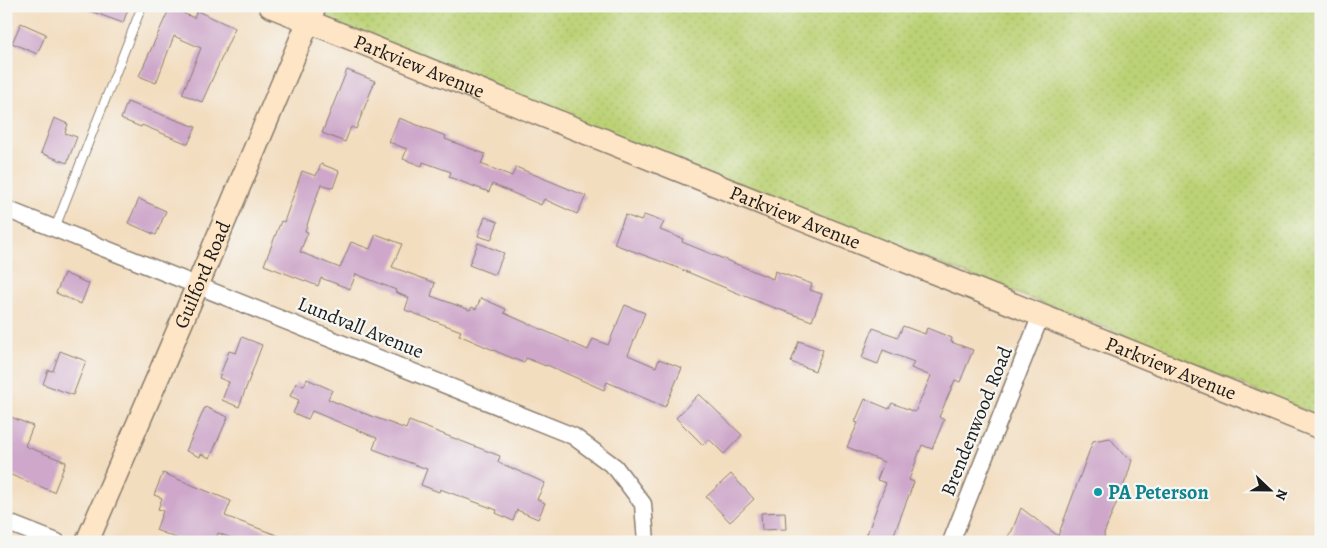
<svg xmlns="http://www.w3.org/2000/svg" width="1327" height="548" viewBox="0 0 1327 548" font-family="Alegreya,serif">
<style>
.grass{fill:url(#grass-dots);stroke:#6c7749}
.building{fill:#cea7ca}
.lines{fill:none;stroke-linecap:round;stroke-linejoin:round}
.lane-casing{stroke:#887c6e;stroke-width:10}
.street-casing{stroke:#887c6e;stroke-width:19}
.secondary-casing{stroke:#887c6e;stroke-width:25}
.lane{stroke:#fff;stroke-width:8}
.street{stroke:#fff;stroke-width:16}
.secondary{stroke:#fde5c5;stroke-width:22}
.culture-dot{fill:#0f9aa8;stroke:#f6f6f2;stroke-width:2}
.labels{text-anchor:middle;stroke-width:4.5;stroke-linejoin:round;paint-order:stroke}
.street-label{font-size:20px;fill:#1c1c1c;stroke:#f6f6f2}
.culture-label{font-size:20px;font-weight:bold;fill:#0d838f;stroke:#f6f6f2;text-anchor:start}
</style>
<defs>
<pattern id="grass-dots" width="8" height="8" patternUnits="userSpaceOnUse" patternTransform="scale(1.25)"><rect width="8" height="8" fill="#bcd276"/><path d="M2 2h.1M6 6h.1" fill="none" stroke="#a1b466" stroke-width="1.8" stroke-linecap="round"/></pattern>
</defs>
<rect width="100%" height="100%" fill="#f6f6f2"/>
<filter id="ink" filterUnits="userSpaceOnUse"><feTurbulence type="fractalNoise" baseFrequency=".02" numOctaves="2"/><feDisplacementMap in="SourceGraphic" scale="10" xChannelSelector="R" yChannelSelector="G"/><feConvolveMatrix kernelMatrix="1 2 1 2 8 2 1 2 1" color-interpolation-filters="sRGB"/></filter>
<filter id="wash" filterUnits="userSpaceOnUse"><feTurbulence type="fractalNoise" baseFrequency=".0096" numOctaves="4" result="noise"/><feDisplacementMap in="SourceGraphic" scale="20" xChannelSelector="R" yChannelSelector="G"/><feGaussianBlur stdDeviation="1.12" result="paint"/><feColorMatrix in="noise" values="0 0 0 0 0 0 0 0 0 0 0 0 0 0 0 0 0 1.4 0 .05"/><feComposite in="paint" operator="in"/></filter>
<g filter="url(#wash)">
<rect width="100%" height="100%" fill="#f3ddbf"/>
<path class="grass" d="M 329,6 L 1321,6 L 1321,417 L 1087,320 L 331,32 L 322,22 Z"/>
<g id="blocks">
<path class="building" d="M 82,6 L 129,6 L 123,23 L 82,8 Z
M 170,7 L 194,18 L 197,11 L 235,28 L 202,102 L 182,94 L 201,48 L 174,36 L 156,83 L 139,76 Z
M 21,23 L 46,34 L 37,54 L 12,43 Z
M 347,70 L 375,81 L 356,129 L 351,127 L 345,142 L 322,133 Z
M 127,102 L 196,127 L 188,144 L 142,125 L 141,127 L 121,119 Z
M 54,118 L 68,124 L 65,133 L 77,137 L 67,163 L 41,153 Z
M 399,118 L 446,136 L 445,139 L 485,154 L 481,164 L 512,176 L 516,167 L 586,196 L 577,214 L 544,199 L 541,205 L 492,184 L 489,192 L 449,177 L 451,172 L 423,162 L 422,166 L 403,159 L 407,149 L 389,142 Z
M 321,164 L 339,171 L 333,188 L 321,184 L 305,231 L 308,232 L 300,252 L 340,268 L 351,242 L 370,249 L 376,234 L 402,244 L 392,267 L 435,283 L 431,296 L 470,310 L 472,307 L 476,309 L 481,298 L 506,309 L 504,313 L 588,350 L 593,339 L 608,345 L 625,305 L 645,313 L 628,355 L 656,367 L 659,359 L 682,368 L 665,407 L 607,382 L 604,390 L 547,365 L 546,366 L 526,358 L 524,363 L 500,353 L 459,335 L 461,331 L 405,310 L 409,298 L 395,292 L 396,290 L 356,274 L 350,289 L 321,278 L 318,286 L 264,265 L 281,221 L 284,222 L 302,171 L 316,176 Z
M 139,199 L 166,211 L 156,235 L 128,223 Z
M 625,215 L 641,221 L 644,215 L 664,222 L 660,230 L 683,239 L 682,242 L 773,279 L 775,271 L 812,284 L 810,290 L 822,294 L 812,321 L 764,304 L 673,266 L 614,244 Z
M 485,217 L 498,222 L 491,240 L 478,236 Z
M 478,243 L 504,253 L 495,275 L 469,265 Z
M 64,273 L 89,284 L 81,304 L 56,293 Z
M 903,326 L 925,334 L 927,328 L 952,338 L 951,342 L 973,350 L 960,382 L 955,380 L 939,417 L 944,420 L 932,449 L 922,445 L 909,480 L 914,482 L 891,542 L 864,542 L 886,483 L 877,480 L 884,462 L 847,447 L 858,423 L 855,422 L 865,399 L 889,409 L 892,403 L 915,412 L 931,376 L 911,368 L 914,362 L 883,350 L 878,364 L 862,358 L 873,328 L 898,337 Z
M 242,337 L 262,345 L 239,407 L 222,400 L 229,382 L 219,378 L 229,351 L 236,353 Z
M 799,341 L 823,350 L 815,371 L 791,362 Z
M 60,351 L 86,361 L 73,395 L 43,384 L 48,370 L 53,371 Z
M 307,379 L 332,390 L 328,399 L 347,407 L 406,429 L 409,421 L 500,456 L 498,462 L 545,483 L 537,499 L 545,503 L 538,519 L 517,510 L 513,521 L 496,513 L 497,510 L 440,489 L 439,492 L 421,485 L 427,469 L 373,449 L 377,438 L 312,411 L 308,419 L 293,413 L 299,400 L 290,396 L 296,383 L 304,386 Z
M 699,394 L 742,435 L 724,454 L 709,439 L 703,445 L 676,418 Z
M 205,407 L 228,417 L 210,458 L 201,454 L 200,457 L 186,451 Z
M 11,417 L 33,426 L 25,446 L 66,462 L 54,492 L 6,473 L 6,429 Z
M 1110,438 L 1122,453 L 1132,460 L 1127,477 L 1104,533 L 1105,542 L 1003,542 L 1012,531 L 1021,508 L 1058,536 L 1093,441 Z
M 163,473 L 231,501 L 225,516 L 290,540 L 290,542 L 242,542 L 218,533 L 215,542 L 186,542 L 156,530 L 163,511 L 158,509 L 162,498 L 154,495 Z
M 731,474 L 754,499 L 730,522 L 706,497 Z
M 785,512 L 786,529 L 762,530 L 761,513 Z"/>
</g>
</g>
<g filter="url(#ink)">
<use href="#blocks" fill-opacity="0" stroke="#887c6e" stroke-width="1"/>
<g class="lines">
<defs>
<path id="lane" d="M 55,228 L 142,6"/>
<path id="street" d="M 6,209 L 573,436 L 615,467 L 643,504 L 646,542
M 6,522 L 57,542
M 951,542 L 1041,315"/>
<g id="secondary">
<path id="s1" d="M 270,6 L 1321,428"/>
<path id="s2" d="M 87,542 L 198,284 L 315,6"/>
</g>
</defs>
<use href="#lane" class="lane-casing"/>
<use href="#street" class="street-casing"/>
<use href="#secondary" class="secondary-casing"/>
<use href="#lane" class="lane"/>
<use href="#street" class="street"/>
<use href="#secondary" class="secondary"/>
</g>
</g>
<circle class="culture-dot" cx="1098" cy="492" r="5"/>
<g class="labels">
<g class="street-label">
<text dy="7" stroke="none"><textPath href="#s1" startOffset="161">Parkview Avenue</textPath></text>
<text dy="7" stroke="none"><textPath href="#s1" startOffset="566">Parkview Avenue</textPath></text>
<text dy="7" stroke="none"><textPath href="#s2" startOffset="291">Guilford Road</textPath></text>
<text transform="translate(361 327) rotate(22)" y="7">Lundvall Avenue</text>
<text dy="7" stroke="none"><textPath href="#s1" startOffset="971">Parkview Avenue</textPath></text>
<text transform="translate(976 421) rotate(-68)" y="7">Brendenwood Road</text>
</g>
<g class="culture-label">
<text x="1108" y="499">PA Peterson</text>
</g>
</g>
<rect width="1327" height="548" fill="none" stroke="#f6f6f2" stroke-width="25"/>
<g transform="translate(1270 490) rotate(112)" stroke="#f6f6f2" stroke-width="4" paint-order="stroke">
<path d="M0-4L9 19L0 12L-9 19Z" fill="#1c1c1c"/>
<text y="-8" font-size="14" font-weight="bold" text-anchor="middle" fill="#1c1c1c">N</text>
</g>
</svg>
